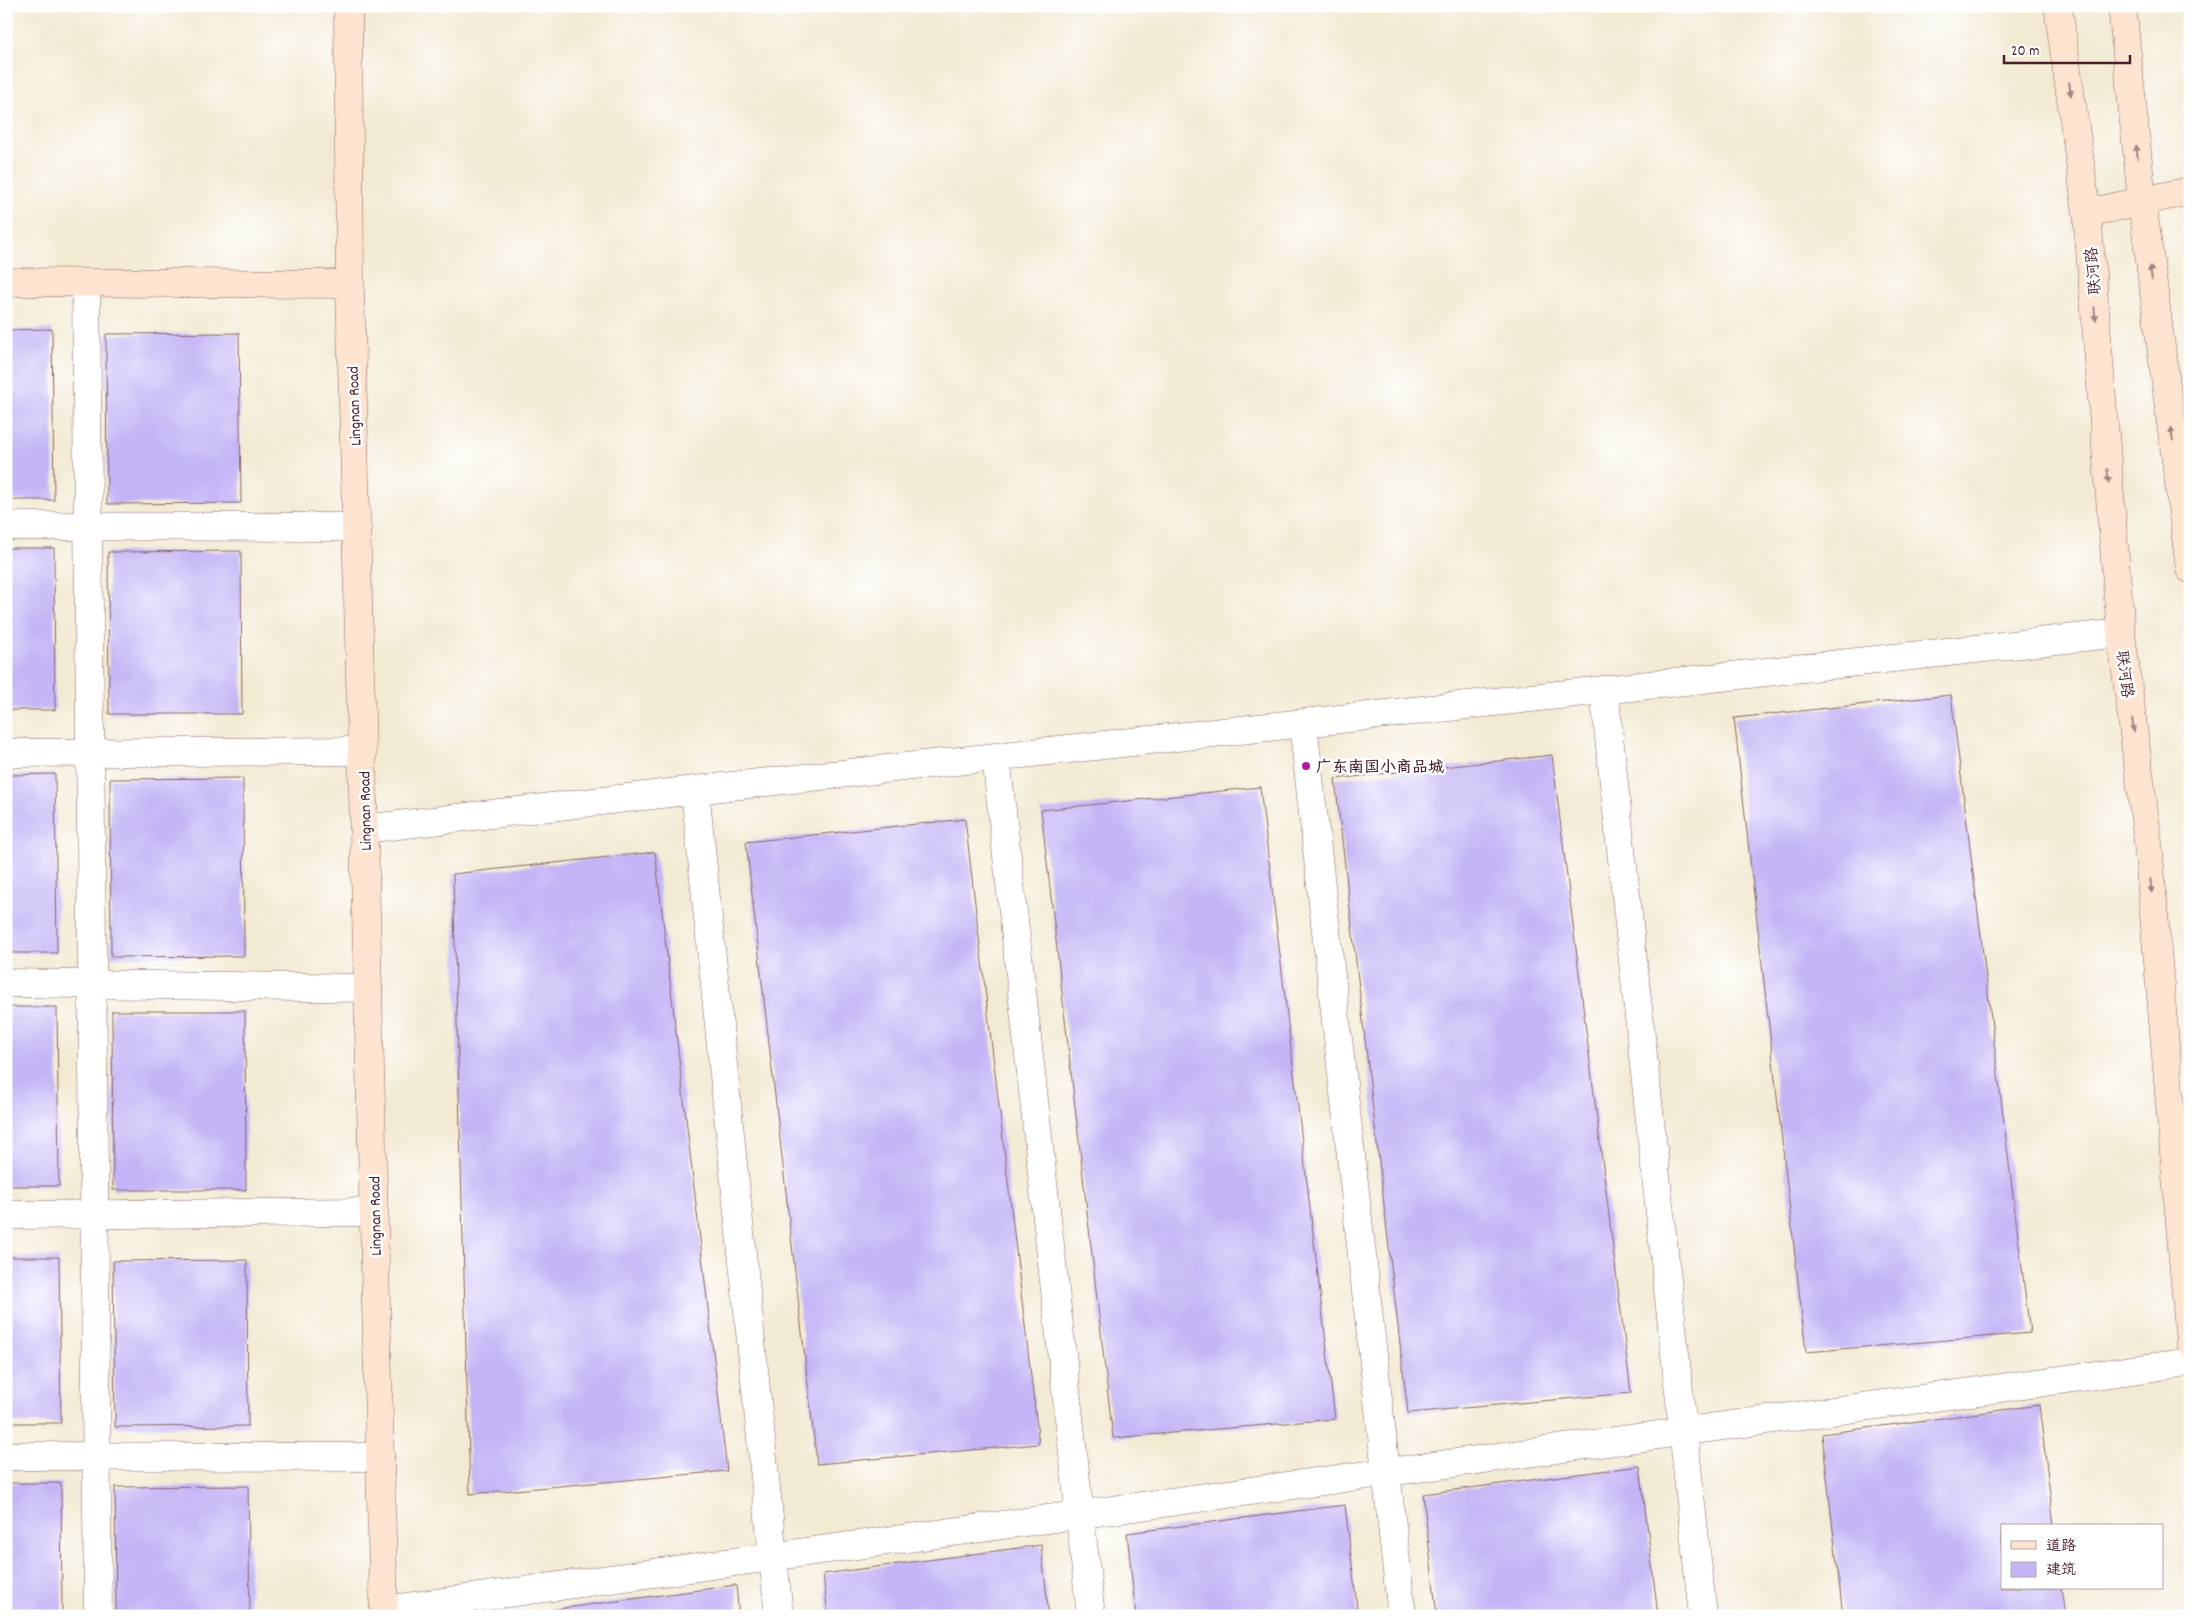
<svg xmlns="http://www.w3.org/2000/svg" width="2196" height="1622" viewBox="0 0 2196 1622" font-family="Dekko,'LXGW WenKai TC',sans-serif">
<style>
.building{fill:#c4b6f6}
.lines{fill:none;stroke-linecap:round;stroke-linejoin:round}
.street-casing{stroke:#856666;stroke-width:29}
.secondary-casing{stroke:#856666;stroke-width:29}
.street{stroke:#fff;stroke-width:28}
.secondary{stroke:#fde4d0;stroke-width:28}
.oneway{fill:#a4827e}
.poi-dot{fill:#b5179e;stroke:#fff;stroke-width:2}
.labels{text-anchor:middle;stroke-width:5;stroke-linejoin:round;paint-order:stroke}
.street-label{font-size:16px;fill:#4a1f2b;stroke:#fff}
.poi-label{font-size:16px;font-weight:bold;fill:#4a1f2b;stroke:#fff;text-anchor:start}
</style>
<rect width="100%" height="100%" fill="#fff"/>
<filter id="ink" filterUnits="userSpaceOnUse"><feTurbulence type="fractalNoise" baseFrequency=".02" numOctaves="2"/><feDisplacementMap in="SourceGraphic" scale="10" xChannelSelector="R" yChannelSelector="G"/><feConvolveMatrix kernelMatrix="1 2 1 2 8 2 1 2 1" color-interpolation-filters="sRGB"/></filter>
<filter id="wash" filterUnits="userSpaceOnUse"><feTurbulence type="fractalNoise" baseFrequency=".0096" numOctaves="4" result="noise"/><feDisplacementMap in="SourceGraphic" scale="20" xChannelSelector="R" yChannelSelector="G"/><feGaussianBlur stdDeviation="1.12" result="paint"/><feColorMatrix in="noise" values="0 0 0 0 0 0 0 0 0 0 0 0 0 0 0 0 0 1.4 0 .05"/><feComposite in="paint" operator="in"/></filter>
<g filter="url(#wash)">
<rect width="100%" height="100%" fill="#f3ead3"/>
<g id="blocks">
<path class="building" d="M 52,329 L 54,500 L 6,500 L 6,330 Z
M 239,333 L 241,503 L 107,504 L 106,334 Z
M 6,548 L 54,548 L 55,710 L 6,710 Z
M 241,551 L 242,714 L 109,714 L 108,552 Z
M 1951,695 L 2030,1333 L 1806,1352 L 1734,718 Z
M 1552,755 L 1631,1393 L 1408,1413 L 1335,779 Z
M 55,774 L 57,953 L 6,953 L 6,775 Z
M 243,778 L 244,956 L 111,957 L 110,779 Z
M 1260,787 L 1335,1419 L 1113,1438 L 1041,810 Z
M 965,819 L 1039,1444 L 817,1464 L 746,842 Z
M 655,852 L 727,1471 L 470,1494 L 453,874 Z
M 6,1007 L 57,1007 L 59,1186 L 6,1186 Z
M 112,1011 L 245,1011 L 246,1190 L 113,1190 Z
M 6,1257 L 59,1257 L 61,1423 L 6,1423 Z
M 247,1260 L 248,1426 L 115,1427 L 113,1261 Z
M 2039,1405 L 2054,1526 L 2002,1526 L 2002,1588 L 2061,1588 L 2065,1616 L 1843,1616 L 1822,1434 Z
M 1640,1466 L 1658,1616 L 1437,1616 L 1423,1494 Z
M 6,1483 L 61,1483 L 62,1616 L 6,1616 Z
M 248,1486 L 250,1616 L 116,1616 L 115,1487 Z
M 1345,1505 L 1358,1616 L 1136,1616 L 1127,1533 Z
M 1041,1545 L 1049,1616 L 828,1616 L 823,1574 Z
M 736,1585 L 739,1616 L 513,1616 L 513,1615 Z"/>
</g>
</g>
<g filter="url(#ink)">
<use href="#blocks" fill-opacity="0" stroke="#856666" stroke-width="1"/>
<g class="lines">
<defs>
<path id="street" d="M 86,283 L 98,1616
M 6,526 L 357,527
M 1604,690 L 1703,1616
M 1303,723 L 1402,1616
M 6,753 L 362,751
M 996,757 L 1091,1616
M 695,790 L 779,1616
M 364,829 L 695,790 L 2121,633
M 6,983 L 368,988
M 6,1215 L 374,1212
M 6,1456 L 380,1457
M 384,1610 L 2190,1362"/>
<path id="secondary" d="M 348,6 L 350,284 L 384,1616
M 2058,6 L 2087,213 L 2121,633 L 2148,843 L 2190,1342
M 2122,6 L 2142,200 L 2190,569
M 2087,213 L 2190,191
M 6,282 L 350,284"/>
</defs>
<use href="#street" class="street-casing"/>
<use href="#secondary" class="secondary-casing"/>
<use href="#street" class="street"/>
<use href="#secondary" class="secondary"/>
</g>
<defs><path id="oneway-solid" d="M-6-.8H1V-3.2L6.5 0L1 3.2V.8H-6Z" transform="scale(1.25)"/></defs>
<g class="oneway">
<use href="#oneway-solid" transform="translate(2070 89) rotate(82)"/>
<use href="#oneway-solid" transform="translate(2137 152) rotate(-96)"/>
<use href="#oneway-solid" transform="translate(2151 273) rotate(-97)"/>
<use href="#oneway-solid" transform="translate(2095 314) rotate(85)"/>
<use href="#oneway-solid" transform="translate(2172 434) rotate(-97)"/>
<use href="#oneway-solid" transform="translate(2108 476) rotate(85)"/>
<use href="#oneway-solid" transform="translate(2133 725) rotate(83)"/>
<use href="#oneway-solid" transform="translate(2151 886) rotate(85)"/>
</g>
</g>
<circle class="poi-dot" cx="1306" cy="766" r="5"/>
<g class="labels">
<g class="street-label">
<text transform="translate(2092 271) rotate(-95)" y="6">联河路</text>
<text transform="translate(353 406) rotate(-92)" y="6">Lingnan Road</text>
<text transform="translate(2126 674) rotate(83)" y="6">联河路</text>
<text transform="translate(364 811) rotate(-91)" y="6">Lingnan Road</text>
<text transform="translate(374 1216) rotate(-91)" y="6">Lingnan Road</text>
</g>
<g class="poi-label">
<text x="1316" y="772">广东南国小商品城</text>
</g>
</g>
<rect width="2196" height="1622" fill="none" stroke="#fff" stroke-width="25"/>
<rect x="2001" y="1524" width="162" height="65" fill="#ffffff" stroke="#b7a5aa"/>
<rect x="2011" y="1541" width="25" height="8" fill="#fde4d0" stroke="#b7a5aa"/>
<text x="2046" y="1550" font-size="15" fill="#4a1f2b">道路</text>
<rect x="2011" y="1562" width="25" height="15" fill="#c4b6f6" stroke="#b7a5aa"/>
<text x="2046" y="1574" font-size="15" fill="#4a1f2b">建筑</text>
<path d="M2004 55v8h126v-8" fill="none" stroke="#4a1f2b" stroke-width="2.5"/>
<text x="2011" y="55" font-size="15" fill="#4a1f2b" stroke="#ffffff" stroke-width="4" paint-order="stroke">20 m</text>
</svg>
